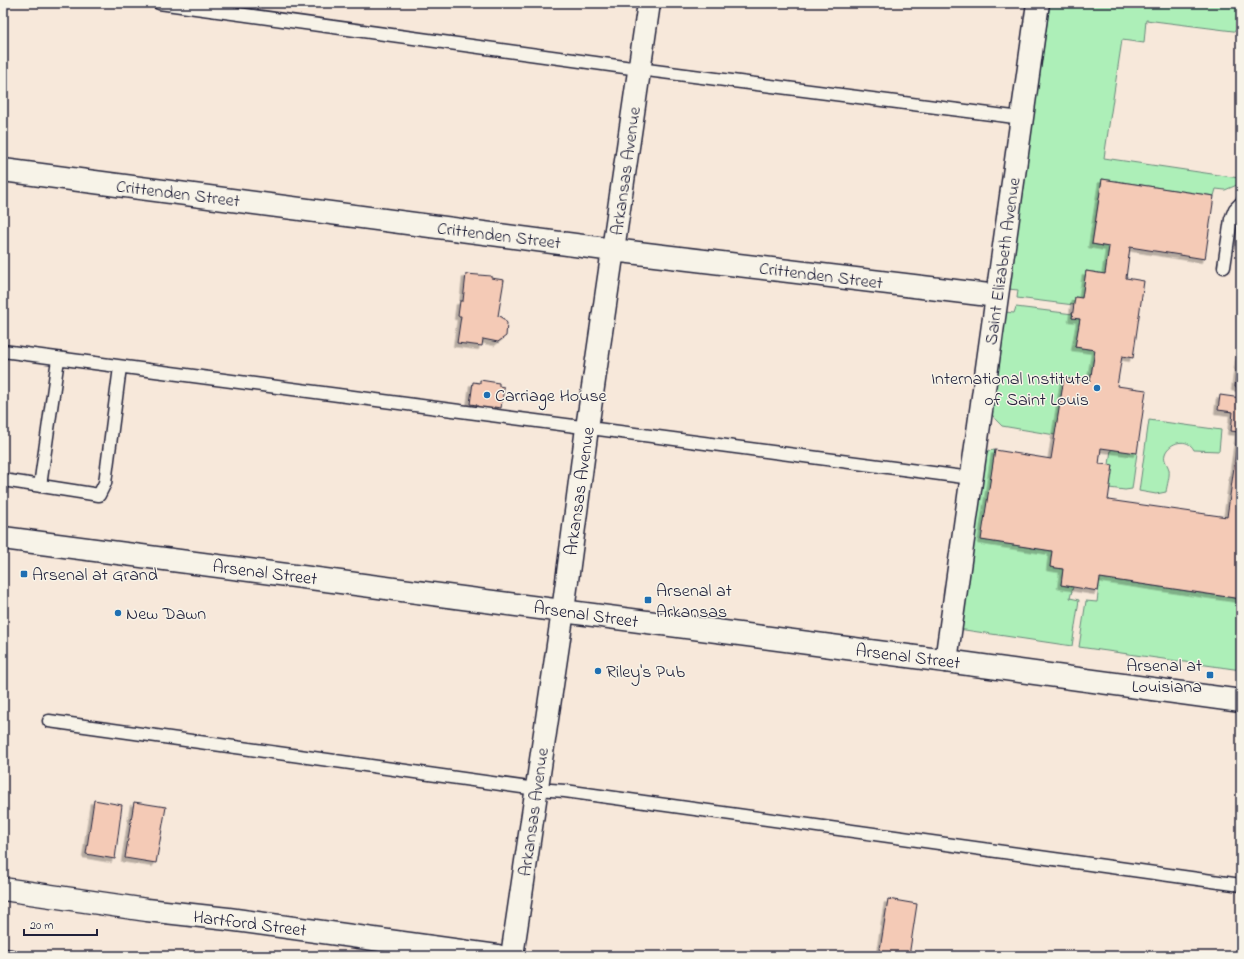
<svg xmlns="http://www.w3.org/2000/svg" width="1244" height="959" viewBox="0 0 1244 959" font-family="'Indie Flower',sans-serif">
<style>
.green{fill:#adefb8;stroke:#68887a}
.building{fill:#f4cab6;stroke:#22223b;filter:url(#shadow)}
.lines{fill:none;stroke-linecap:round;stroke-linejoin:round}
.service-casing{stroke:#22223b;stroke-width:15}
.minor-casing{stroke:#22223b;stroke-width:25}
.secondary-casing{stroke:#22223b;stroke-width:25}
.service{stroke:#f7f3e8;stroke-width:12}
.minor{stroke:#f7f3e8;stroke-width:22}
.secondary{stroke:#f7f3e8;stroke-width:22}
.poi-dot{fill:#1f6fb2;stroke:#f7f3e8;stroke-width:1.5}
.labels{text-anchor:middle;stroke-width:3;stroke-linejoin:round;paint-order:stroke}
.street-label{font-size:18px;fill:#22223b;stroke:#f7f3e8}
.poi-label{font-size:18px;fill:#22223b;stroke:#f7f3e8;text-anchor:start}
</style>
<defs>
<filter id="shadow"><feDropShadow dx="-3.5" dy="3.5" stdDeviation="0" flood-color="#0004"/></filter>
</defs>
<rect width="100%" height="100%" fill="#f7e8da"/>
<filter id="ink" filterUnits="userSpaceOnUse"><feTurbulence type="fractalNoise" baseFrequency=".025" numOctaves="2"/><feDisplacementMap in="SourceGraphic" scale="8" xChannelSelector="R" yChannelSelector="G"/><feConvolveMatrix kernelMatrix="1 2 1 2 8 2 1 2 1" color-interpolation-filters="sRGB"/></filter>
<g filter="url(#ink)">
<path class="green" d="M 1050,3 L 1241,3 L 1241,32 L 1146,20 L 1144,43 L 1122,40 L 1104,158 L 1239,178 L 1237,185 L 1225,190 L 1216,189 L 1214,196 L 1102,179 L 1092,244 L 1109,247 L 1105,274 L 1086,271 L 1082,298 L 1075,297 L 1074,305 L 1017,298 L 1018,290 L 1008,289 Z
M 1016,307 L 1073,314 L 1072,318 L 1080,319 L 1075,347 L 1095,350 L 1090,382 L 1064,378 L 1055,435 L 1002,426 L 996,420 L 991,413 L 1005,312 L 1014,313 Z
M 1149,420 L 1221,430 L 1219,451 L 1194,450 C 1188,437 1169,442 1165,454 C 1163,461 1168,464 1169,470 C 1170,476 1167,485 1166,492 L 1156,494 L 1139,491 Z
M 1111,449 L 1137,453 L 1132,489 L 1125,490 L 1109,488 L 1112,465 L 1109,465 Z
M 995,450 L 982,540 L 1052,551 L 1050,567 L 1063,569 L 1061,585 L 1073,587 L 1070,598 L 1079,600 L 1072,646 L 958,629 L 984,455 L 987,451 Z
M 1100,578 L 1241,599 L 1241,670 L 1079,647 L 1086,601 L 1097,602 Z"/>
<path class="building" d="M 1102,179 L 1214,196 L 1205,259 L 1130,247 L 1126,278 L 1144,281 L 1133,358 L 1122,356 L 1117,386 L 1146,390 L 1137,453 L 1101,448 L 1099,464 L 1113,465 L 1108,500 L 1227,517 L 1239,432 L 1231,431 L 1233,412 L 1218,410 L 1220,395 L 1241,398 L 1241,599 L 1100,578 L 1098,591 L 1061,585 L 1063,569 L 1050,567 L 1052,551 L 981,540 L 995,450 L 1051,459 L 1064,378 L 1090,382 L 1095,350 L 1075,347 L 1080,319 L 1072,318 L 1075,297 L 1082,298 L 1086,271 L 1105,274 L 1109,247 L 1092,244 Z
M 466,274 L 491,276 L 491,278 L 504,280 L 498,316 L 502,317 L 507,323 L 506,336 L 498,342 L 483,339 L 482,346 L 457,343 L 461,316 L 458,316 L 460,301 L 463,301 Z
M 1241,342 L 1241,388 L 1235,387 Z
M 480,380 L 499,383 L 499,386 L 504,387 L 501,408 L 494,407 L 494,409 L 477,407 L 477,405 L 470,404 L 473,382 L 480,383 Z
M 94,800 L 122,805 L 115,859 L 86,854 Z
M 134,802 L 166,807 L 156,863 L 125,858 Z
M 888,899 L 917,904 L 909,956 L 879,956 Z"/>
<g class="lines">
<defs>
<path id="service" d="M 159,3 L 639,69 L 1022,118
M 1224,267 L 1231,219 L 1235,209 L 1241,203
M 3,351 L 971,478
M 3,480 L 99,495 L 105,483 L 120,367
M 40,486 L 58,359
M 49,721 L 536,789 L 565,791 L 1241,885
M 3,955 L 11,956"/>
<path id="minor" d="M 3,170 L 613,250 L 997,296
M 946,661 L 1038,3
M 3,889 L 147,910 L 228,919 L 497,956
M 512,956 L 563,611 L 587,428 L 649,3"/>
<path id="secondary" d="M 3,538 L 946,661 L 1241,701"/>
</defs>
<use href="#service" class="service-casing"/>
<use href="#minor" class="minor-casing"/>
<use href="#secondary" class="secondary-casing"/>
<use href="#service" class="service"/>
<use href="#minor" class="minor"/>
<use href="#secondary" class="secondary"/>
</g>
</g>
<g class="poi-dot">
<circle cx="1097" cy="388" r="4"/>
<circle cx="487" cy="395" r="4"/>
<rect x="20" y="570" width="8" height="8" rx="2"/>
<rect x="644" y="596" width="8" height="8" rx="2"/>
<circle cx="118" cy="613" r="4"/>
<circle cx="598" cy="671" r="4"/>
<rect x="1206" y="671" width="8" height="8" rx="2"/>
</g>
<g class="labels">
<g class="street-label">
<text transform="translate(625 171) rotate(-82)" y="6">Arkansas Avenue</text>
<text transform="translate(178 193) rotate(7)" y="6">Crittenden Street</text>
<text transform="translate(499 235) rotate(7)" y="6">Crittenden Street</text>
<text transform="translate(1002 261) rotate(-82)" y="6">Saint Elizabeth Avenue</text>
<text transform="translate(821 275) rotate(7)" y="6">Crittenden Street</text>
<text transform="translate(579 491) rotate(-82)" y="6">Arkansas Avenue</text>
<text transform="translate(265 572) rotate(7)" y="6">Arsenal Street</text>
<text transform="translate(586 614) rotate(8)" y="6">Arsenal Street</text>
<text transform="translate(908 656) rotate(7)" y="6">Arsenal Street</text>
<text transform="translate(533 812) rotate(-82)" y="6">Arkansas Avenue</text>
<text transform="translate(250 923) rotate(7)" y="6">Hartford Street</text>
</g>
<g class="poi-label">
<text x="1089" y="384" text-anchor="end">International Institute<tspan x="1089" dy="21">of Saint Louis</tspan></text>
<text x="495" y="401">Carriage House</text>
<text x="32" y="580">Arsenal at Grand</text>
<text x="656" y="596">Arsenal at<tspan x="656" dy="21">Arkansas</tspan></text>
<text x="126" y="619">New Dawn</text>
<text x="1202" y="671" text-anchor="end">Arsenal at<tspan x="1202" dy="21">Louisiana</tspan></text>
<text x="606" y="677">Riley's Pub</text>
</g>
</g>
<rect width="1244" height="959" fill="none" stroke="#f7f3e8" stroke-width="16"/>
<rect x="8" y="8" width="1228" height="943" fill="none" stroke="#22223b" stroke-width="1.5" filter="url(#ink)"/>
<path d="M24 929v6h73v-6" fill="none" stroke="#22223b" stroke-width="2"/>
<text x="30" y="929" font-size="12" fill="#22223b" stroke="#f7f3e8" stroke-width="3" paint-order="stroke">20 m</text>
</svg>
